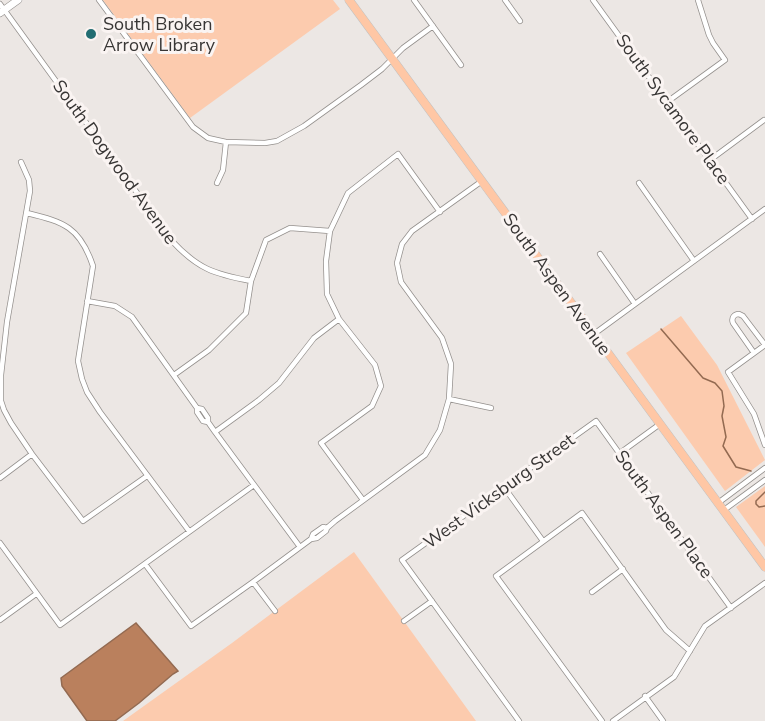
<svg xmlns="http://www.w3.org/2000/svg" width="765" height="721" viewBox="0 0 765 721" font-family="'Nunito Sans',sans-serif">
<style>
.green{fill:#fccbae}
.water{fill:#ba805d;stroke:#936a51;stroke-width:1.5}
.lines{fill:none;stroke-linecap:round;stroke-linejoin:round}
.stream{stroke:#936a51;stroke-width:1.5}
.street-casing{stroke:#94908d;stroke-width:6}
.secondary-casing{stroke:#94908d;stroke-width:8}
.primary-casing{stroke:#c3c3c2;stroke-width:9}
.street{stroke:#fff;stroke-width:4.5}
.secondary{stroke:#fff;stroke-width:7}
.primary{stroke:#ffc7a5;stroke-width:8}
.poi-dot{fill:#226d72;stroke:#faf4f2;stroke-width:2}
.labels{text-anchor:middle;stroke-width:6;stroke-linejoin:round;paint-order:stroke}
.poi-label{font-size:18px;fill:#383635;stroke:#faf4f2;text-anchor:start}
.street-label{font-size:18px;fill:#383635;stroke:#faf4f2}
</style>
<rect width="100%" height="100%" fill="#ece7e4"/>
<path class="green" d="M 103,0 L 333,0 L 340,9 L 190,118 Z
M 681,316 L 717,365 L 765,460 L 725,491 L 626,353 Z
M 765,486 L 765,547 L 736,507 Z
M 354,552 L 476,721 L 123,721 L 232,643 Z"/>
<path class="water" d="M 136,623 L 178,671 L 173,674 L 139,703 L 115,721 L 87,721 L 62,686 L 61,678 Z"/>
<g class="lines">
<path class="stream" d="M 661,329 L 703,378 L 715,383 L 722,391 L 724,406 L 722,416 L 726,437 L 723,446 L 736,467 L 751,471
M 765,492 L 756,501 L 756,504 L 759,507 L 765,506"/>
<defs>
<path id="street" d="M 99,0 L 193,127 L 208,138 L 226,142 L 265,143 L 277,141 L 304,126 L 361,85 L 382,69 L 403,48 L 433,26
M 414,0 L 461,65
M 505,0 L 520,21
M 593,0 L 752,219
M 0,4 L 172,241 C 198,269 214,274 251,281
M 667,102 L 725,60 L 713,43 L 709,35 L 698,0
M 710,160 L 764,120
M 21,162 L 29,180 L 30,191 L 7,322 L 1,375 L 1,401 L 4,410 L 11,423 L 32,454 L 83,521 L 147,476
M 217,183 L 223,170 L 226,142
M 639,183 L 694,261
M 27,213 C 64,222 80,227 93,266 L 78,361 L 82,379 L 87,392 L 100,412 L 189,531
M 600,254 L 635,304
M 87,301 L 115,306 L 132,317 L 197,408 L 202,409 L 208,418 L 208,422
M 594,334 L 765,209
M 765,345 L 728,372 L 754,414 L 765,445
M 754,353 L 733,323 C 731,318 734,314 739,314 L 743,316 L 765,345
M 174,375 L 209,350 L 246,313 L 251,281 L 266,240 L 290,228 L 330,231
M 449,399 L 491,408
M 197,408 L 197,412 L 203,421 L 208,422 L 215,432 L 300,547
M 215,432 L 259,400 L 279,383 L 314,338 L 339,319
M 620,453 L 660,424
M 0,478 L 32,454
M 504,487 L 543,541
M 363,500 L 321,443 L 372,406 L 381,386 L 375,365 L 339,319 L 327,294 L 326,261 L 330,231 L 348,193 L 398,154 L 440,212
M 718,503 L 765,468
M 724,510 L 765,480
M 311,539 L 313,534 L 323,527 L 327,528
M 0,543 L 60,625 L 254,485
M 145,564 L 191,626 L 253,582 L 311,539 L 317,538 L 326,531 L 327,528 L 335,521 L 425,455 L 440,430 L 449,399 L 451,364 L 442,338 L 401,282 L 397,263 L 402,244 L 412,231 L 482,181
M 253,582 L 275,611
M 592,592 L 623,569
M 0,620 L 36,594
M 404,621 L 432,601
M 645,696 L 663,721
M 519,721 L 402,560 L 596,421 L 731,608
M 602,721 L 496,576 L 582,513 L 666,630 L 690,651
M 613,721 L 674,677 L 705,626 L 765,583"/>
<path id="secondary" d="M 0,13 L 18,0"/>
<path id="primary" d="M 349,0 L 765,567"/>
</defs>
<use href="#street" class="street-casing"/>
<use href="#secondary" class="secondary-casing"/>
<use href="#primary" class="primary-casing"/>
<use href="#street" class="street"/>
<use href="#secondary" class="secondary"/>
<use href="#primary" class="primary"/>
</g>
<circle class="poi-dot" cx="91" cy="34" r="6"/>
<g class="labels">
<g class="poi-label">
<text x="103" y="30">South Broken<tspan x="103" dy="21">Arrow Library</tspan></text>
</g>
<g class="street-label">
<text transform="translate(673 109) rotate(54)" y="6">South Sycamore Place</text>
<text transform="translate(115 162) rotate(54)" y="6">South Dogwood Avenue</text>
<text transform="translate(557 284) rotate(54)" y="6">South Aspen Avenue</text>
<text transform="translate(499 491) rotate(-36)" y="6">West Vicksburg Street</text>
<text transform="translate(664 514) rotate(54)" y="6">South Aspen Place</text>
</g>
</g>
</svg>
